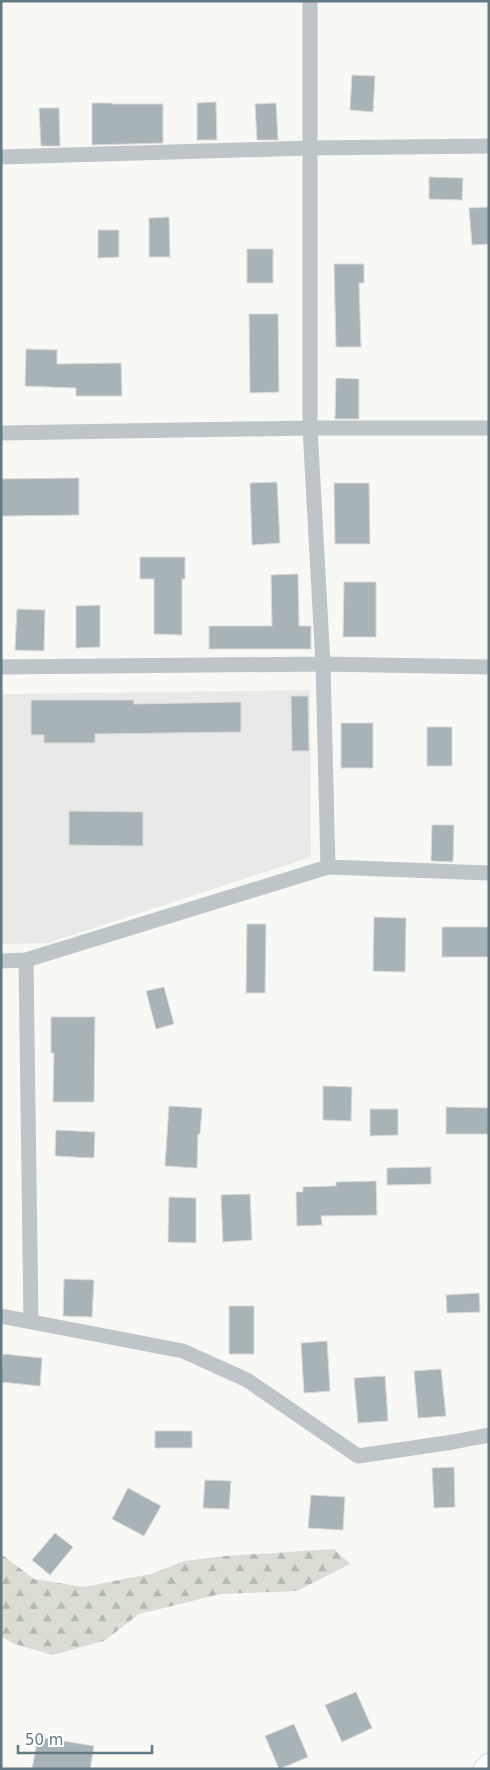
<svg xmlns="http://www.w3.org/2000/svg" width="490" height="1770" viewBox="0 0 490 1770" font-family="'DejaVu Sans',sans-serif">
<style>
.built{fill:#e9e9e8}
.forest{fill:url(#forest-firs)}
.building{fill:#a7b3b7;stroke:#dad9d7}
.lines{fill:none;stroke-linecap:round;stroke-linejoin:round}
.secondary-casing{stroke:#b3bbbf;stroke-width:22}
.street{stroke:#bec5c8;stroke-width:15}
.secondary{stroke:#fff;stroke-width:21}
</style>
<defs>
<pattern id="forest-firs" width="22" height="20" patternUnits="userSpaceOnUse" patternTransform="scale(1.25)"><rect width="22" height="20" fill="#d9ddd4"/><path d="M5 1l3.5 6h-7zM16 11l3.5 6h-7z" fill="#b3b8b1"/></pattern>
</defs>
<rect width="100%" height="100%" fill="#f8f8f5"/>
<path class="built" d="M 310,690 L 311,857 L 48,943 L 1,944 L 1,694 Z"/>
<path class="forest" d="M 334,1549 L 350,1564 L 297,1591 L 220,1594 L 139,1614 L 104,1641 L 52,1655 L 12,1643 L 1,1636 L 1,1554 L 34,1579 L 83,1587 L 151,1574 L 184,1561 L 226,1556 Z"/>
<path class="building" d="M 352,75 L 375,76 L 373,112 L 350,110 Z
M 216,102 L 217,140 L 197,140 L 197,103 Z
M 92,103 L 112,103 L 112,104 L 163,104 L 163,143 L 92,145 Z
M 276,103 L 278,140 L 257,140 L 255,104 Z
M 39,108 L 59,108 L 60,146 L 41,146 Z
M 429,177 L 463,178 L 462,200 L 429,199 Z
M 489,207 L 489,244 L 472,245 L 469,208 Z
M 169,217 L 170,257 L 149,257 L 149,218 Z
M 98,230 L 119,230 L 119,257 L 98,258 Z
M 247,249 L 273,249 L 273,283 L 247,283 Z
M 334,264 L 364,264 L 364,283 L 359,283 L 361,347 L 336,347 Z
M 249,314 L 278,314 L 279,392 L 250,393 Z
M 26,349 L 57,350 L 57,364 L 121,363 L 122,396 L 76,396 L 76,388 L 25,386 Z
M 336,378 L 359,379 L 359,419 L 335,419 Z
M 79,478 L 79,515 L 1,516 L 1,479 Z
M 277,482 L 280,543 L 252,545 L 250,483 Z
M 334,483 L 369,483 L 370,544 L 335,544 Z
M 140,557 L 185,557 L 185,579 L 182,579 L 182,635 L 154,634 L 154,579 L 140,579 Z
M 298,574 L 299,626 L 311,626 L 311,649 L 209,649 L 209,626 L 272,626 L 271,575 Z
M 344,582 L 376,582 L 376,637 L 343,637 Z
M 100,605 L 100,647 L 76,648 L 76,606 Z
M 17,609 L 45,610 L 44,651 L 15,650 Z
M 291,696 L 308,696 L 309,751 L 292,751 Z
M 31,700 L 134,700 L 134,704 L 241,702 L 241,732 L 95,734 L 95,743 L 44,743 L 44,735 L 31,735 Z
M 341,723 L 373,723 L 373,768 L 341,768 Z
M 427,727 L 452,727 L 452,766 L 427,766 Z
M 69,811 L 143,812 L 143,846 L 69,845 Z
M 432,825 L 454,825 L 453,862 L 431,861 Z
M 374,917 L 406,918 L 405,972 L 373,971 Z
M 247,924 L 266,924 L 265,993 L 246,993 Z
M 442,927 L 489,927 L 489,957 L 442,957 Z
M 164,987 L 174,1024 L 156,1029 L 146,991 Z
M 51,1017 L 95,1017 L 94,1102 L 53,1102 L 54,1053 L 51,1053 Z
M 323,1086 L 352,1087 L 351,1121 L 323,1120 Z
M 169,1106 L 202,1108 L 200,1134 L 198,1134 L 197,1168 L 165,1166 Z
M 446,1107 L 489,1108 L 489,1134 L 446,1134 Z
M 370,1109 L 398,1109 L 398,1135 L 370,1136 Z
M 56,1130 L 95,1132 L 94,1158 L 55,1156 Z
M 431,1167 L 431,1184 L 387,1185 L 387,1168 Z
M 376,1181 L 377,1215 L 321,1216 L 322,1225 L 297,1226 L 296,1192 L 303,1192 L 303,1187 L 336,1186 L 336,1182 Z
M 250,1194 L 252,1240 L 223,1242 L 221,1195 Z
M 169,1197 L 196,1198 L 196,1243 L 168,1242 Z
M 64,1279 L 94,1280 L 92,1317 L 63,1316 Z
M 479,1293 L 480,1312 L 447,1313 L 446,1295 Z
M 229,1306 L 254,1306 L 254,1354 L 229,1354 Z
M 327,1341 L 330,1391 L 304,1393 L 301,1343 Z
M 3,1354 L 42,1358 L 40,1386 L 1,1382 Z
M 441,1369 L 446,1416 L 418,1418 L 414,1371 Z
M 385,1376 L 388,1421 L 358,1423 L 354,1378 Z
M 155,1431 L 192,1431 L 192,1448 L 155,1448 Z
M 454,1467 L 455,1507 L 434,1508 L 432,1468 Z
M 205,1480 L 231,1481 L 229,1509 L 203,1508 Z
M 128,1488 L 161,1506 L 144,1536 L 112,1519 Z
M 311,1495 L 345,1497 L 343,1530 L 308,1528 Z
M 55,1533 L 73,1547 L 50,1575 L 32,1560 Z
M 356,1692 L 372,1728 L 342,1742 L 325,1705 Z
M 294,1724 L 308,1757 L 279,1769 L 265,1736 Z
M 38,1737 L 94,1746 L 90,1769 L 32,1769 Z"/>
<g class="lines">
<defs>
<path id="secondary" d="M 484,1769 L 489,1764"/>
</defs>
<use href="#secondary" class="secondary-casing"/>
<path class="street" d="M 310,1 L 310,428 L 323,664 L 328,867
M 1,157 L 310,148 L 489,146
M 1,433 L 310,428 L 489,428
M 1,667 L 323,664 L 489,667
M 26,960 L 31,1322
M 1,961 L 26,960 L 328,867 L 489,873
M 1,1316 L 183,1351 L 247,1380 L 358,1456 L 453,1442 L 489,1435"/>
<use href="#secondary" class="secondary"/>
</g>
<rect width="490" height="1770" fill="none" stroke="#617982" stroke-width="5"/>
<path d="M18 1745v8h134v-8" fill="none" stroke="#617982" stroke-width="2.5"/>
<text x="25" y="1745" font-size="15" fill="#617982" stroke="#ffffff" stroke-width="4" paint-order="stroke">50 m</text>
</svg>
